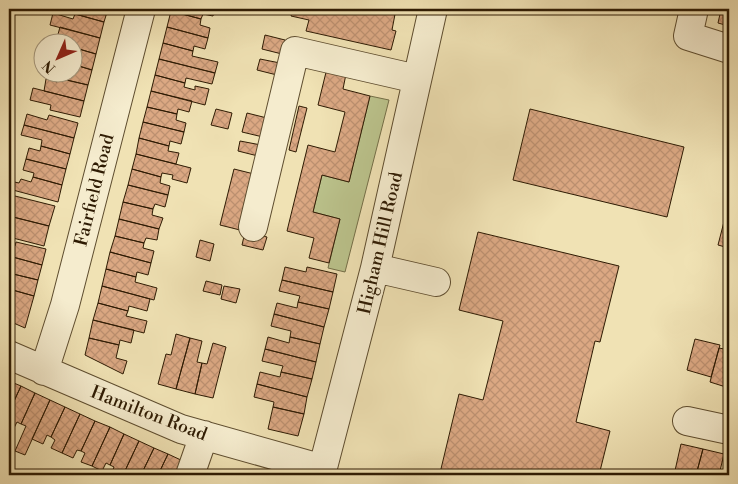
<svg xmlns="http://www.w3.org/2000/svg" width="738" height="484" viewBox="0 0 738 484" font-family="'Libre Bodoni',serif">
<style>
.green{fill:#bbc38c;stroke:#746f48}
.building{fill:url(#building-cross-hatch);stroke:#2e1b03}
.lines{fill:none;stroke-linecap:round;stroke-linejoin:round}
.minor-casing{stroke:#5e4d2f;stroke-width:30}
.minor{stroke:#f5ecce;stroke-width:28}
.labels{text-anchor:middle;stroke-width:4.5;stroke-linejoin:round;paint-order:stroke}
.street-label{font-size:18px;fill:#2e1b03;stroke:#f5ecce}
</style>
<defs>
<pattern id="building-cross-hatch" width="8" height="8" patternUnits="userSpaceOnUse" patternTransform="scale(1.25)"><rect width="8" height="8" fill="#dba883"/><path d="M0 0l8 8M0 8l8-8" fill="none" stroke="#bc9070"/></pattern>
</defs>
<rect width="100%" height="100%" fill="#f0e2b4"/>
<filter id="stains"><feTurbulence type="fractalNoise" baseFrequency=".004" numOctaves="4"/><feColorMatrix values="0 0 0 0 .2 0 0 0 0 .09 0 0 0 0 .02 0 0 0 .5 -.17"/></filter>
<radialGradient id="worn" r=".72"><stop offset=".6" stop-color="#630" stop-opacity="0"/><stop offset="1" stop-color="#630" stop-opacity=".3"/></radialGradient>
<path class="green" d="M 370,96 L 389,100 L 345,272 L 328,268 L 340,219 L 313,212 L 322,175 L 349,182 Z"/>
<path class="building" d="M 74,9 L 108,9 L 104,22 L 75,14 L 76,9 Z
M 172,9 L 215,9 L 213,16 L 203,14 L 201,19 L 171,11 Z
M 293,9 L 396,9 L 392,30 L 396,31 L 391,50 L 306,31 L 309,20 L 291,16 Z
M 714,9 L 729,9 L 729,26 L 718,23 L 720,14 L 713,12 Z
M 171,11 L 201,19 L 200,25 L 210,28 L 208,38 L 167,27 Z
M 53,13 L 73,19 L 75,14 L 104,22 L 100,38 L 50,25 Z
M 60,27 L 100,38 L 96,54 L 72,47 L 72,42 L 67,42 L 68,41 L 57,38 Z
M 167,27 L 208,38 L 205,49 L 194,46 L 193,51 L 163,43 Z
M 265,35 L 285,40 L 282,54 L 262,49 Z
M 163,43 L 193,51 L 192,56 L 218,62 L 215,73 L 159,59 Z
M 72,47 L 96,54 L 92,70 L 72,64 Z
M 159,59 L 215,73 L 212,84 L 186,78 L 185,83 L 155,75 Z
M 260,59 L 280,63 L 277,75 L 257,70 Z
M 72,64 L 92,70 L 88,85 L 58,78 L 59,74 L 55,72 L 72,72 Z
M 328,64 L 347,69 L 343,89 L 370,96 L 349,182 L 322,175 L 313,212 L 340,219 L 329,263 L 309,258 L 314,238 L 287,231 L 308,145 L 335,152 L 345,112 L 318,105 Z
M 155,75 L 185,83 L 184,87 L 195,90 L 195,86 L 209,89 L 205,105 L 151,91 Z
M 58,78 L 88,85 L 84,101 L 44,91 L 46,79 L 57,82 Z
M 33,88 L 84,101 L 80,117 L 50,110 L 51,105 L 30,100 Z
M 151,91 L 192,101 L 189,112 L 178,109 L 177,114 L 147,107 Z
M 299,106 L 307,108 L 296,152 L 289,150 Z
M 147,107 L 177,114 L 176,120 L 186,123 L 184,132 L 143,122 Z
M 216,109 L 232,113 L 228,129 L 211,125 Z
M 530,109 L 684,147 L 667,217 L 513,180 Z
M 247,113 L 267,118 L 263,137 L 242,132 Z
M 27,114 L 47,120 L 49,115 L 78,123 L 74,138 L 24,125 Z
M 143,122 L 184,132 L 181,144 L 170,141 L 169,146 L 139,138 Z
M 24,125 L 74,138 L 70,154 L 41,146 L 42,140 L 21,135 Z
M 139,138 L 169,146 L 168,151 L 179,153 L 176,164 L 136,154 Z
M 240,141 L 261,145 L 258,156 L 238,151 Z
M 41,146 L 70,154 L 66,169 L 26,159 L 29,148 L 40,151 Z
M 136,154 L 191,168 L 187,183 L 172,179 L 173,175 L 162,173 L 161,177 L 132,169 Z
M 26,159 L 66,169 L 62,185 L 33,177 L 34,173 L 23,170 Z
M 132,169 L 161,177 L 160,183 L 170,186 L 168,195 L 128,185 Z
M 234,169 L 254,174 L 240,230 L 220,225 Z
M 33,177 L 62,185 L 58,202 L 9,189 L 10,181 L 19,183 L 21,179 L 31,182 Z
M 128,185 L 168,195 L 165,207 L 155,204 L 153,209 L 123,202 Z
M 11,195 L 55,206 L 49,226 L 9,216 L 9,204 Z
M 123,202 L 153,209 L 152,215 L 163,218 L 159,229 L 119,219 Z
M 727,210 L 729,211 L 729,248 L 718,245 Z
M 9,216 L 49,226 L 44,246 L 9,237 Z
M 119,219 L 159,229 L 157,240 L 146,238 L 144,243 L 115,236 Z
M 245,232 L 267,237 L 263,250 L 242,245 Z
M 478,232 L 619,266 L 600,342 L 595,341 L 576,422 L 610,431 L 599,475 L 448,475 L 440,473 L 459,394 L 483,400 L 503,321 L 459,310 Z
M 115,236 L 144,243 L 143,248 L 154,251 L 151,263 L 110,252 Z
M 200,240 L 214,244 L 210,261 L 196,257 Z
M 16,242 L 46,249 L 42,265 L 9,256 L 9,244 L 15,246 Z
M 110,252 L 151,263 L 148,275 L 137,272 L 136,277 L 106,269 Z
M 9,256 L 42,265 L 38,280 L 9,273 Z
M 285,267 L 306,272 L 307,267 L 337,274 L 333,292 L 282,280 Z
M 106,269 L 136,277 L 135,282 L 157,288 L 154,300 L 102,286 Z
M 9,273 L 38,280 L 34,296 L 9,289 Z
M 282,280 L 333,292 L 329,309 L 298,302 L 300,296 L 279,291 Z
M 206,281 L 222,285 L 220,295 L 203,291 Z
M 102,286 L 150,299 L 147,311 L 129,306 L 128,311 L 98,303 Z
M 224,286 L 240,289 L 236,303 L 221,299 Z
M 9,289 L 34,296 L 25,328 L 9,321 Z
M 298,302 L 329,309 L 324,327 L 274,314 L 277,303 L 297,308 Z
M 98,303 L 128,311 L 126,316 L 147,321 L 144,333 L 93,320 Z
M 274,314 L 324,327 L 320,344 L 290,337 L 291,331 L 271,326 Z
M 93,320 L 134,330 L 131,343 L 120,340 L 119,345 L 89,338 Z
M 176,334 L 190,338 L 176,389 L 158,384 L 166,354 L 171,355 Z
M 268,337 L 289,343 L 290,337 L 320,344 L 316,362 L 265,349 Z
M 89,338 L 119,345 L 116,358 L 127,361 L 123,374 L 85,355 Z
M 190,338 L 202,341 L 197,362 L 202,363 L 195,394 L 176,389 Z
M 695,339 L 720,345 L 711,377 L 687,370 Z
M 213,343 L 226,347 L 213,398 L 195,394 L 202,363 L 207,364 Z
M 719,348 L 729,350 L 729,388 L 710,382 Z
M 265,349 L 316,362 L 312,379 L 281,372 L 283,366 L 262,361 Z
M 260,372 L 280,377 L 281,372 L 312,379 L 307,397 L 257,384 Z
M 9,381 L 21,386 L 9,412 Z
M 257,384 L 307,397 L 304,414 L 273,407 L 274,402 L 254,397 Z
M 21,386 L 35,393 L 21,424 L 17,422 L 13,430 L 9,428 L 9,412 Z
M 35,393 L 50,400 L 25,455 L 15,451 L 26,426 L 21,424 Z
M 50,400 L 65,407 L 51,437 L 47,435 L 43,444 L 32,439 Z
M 65,407 L 80,414 L 62,453 L 51,448 L 55,440 L 51,437 Z
M 273,407 L 304,414 L 298,436 L 268,429 Z
M 80,414 L 95,421 L 81,451 L 77,450 L 73,458 L 62,453 Z
M 95,421 L 110,427 L 92,466 L 81,462 L 85,453 L 81,451 Z
M 110,427 L 124,434 L 110,465 L 106,463 L 102,471 L 92,466 Z
M 124,434 L 139,441 L 123,475 L 111,475 L 114,467 L 110,465 Z
M 139,441 L 154,448 L 141,475 L 123,475 Z
M 681,444 L 703,449 L 696,475 L 674,475 Z
M 154,448 L 168,454 L 158,475 L 141,475 Z
M 703,449 L 724,454 L 719,475 L 696,475 Z
M 168,454 L 183,461 L 176,475 L 158,475 Z
M 200,467 L 221,473 L 221,475 L 197,475 Z"/>
<g class="lines">
<defs>
<path id="minor" d="M 694,9 L 688,36 L 729,49
M 253,227 L 295,51 L 417,79
M 375,268 L 436,282
M 9,355 L 181,429 L 323,469
M 44,371 L 65,305 L 141,9
M 687,421 L 729,430
M 190,475 L 204,435
M 321,475 L 375,268 L 433,9"/>
</defs>
<use href="#minor" class="minor-casing"/>
<use href="#minor" class="minor"/>
</g>
<g class="labels">
<g class="street-label">
<text transform="translate(94 190) rotate(-76)" y="6">Fairfield Road</text>
<text transform="translate(380 243) rotate(-77)" y="6">Higham Hill Road</text>
<text transform="translate(149 413) rotate(21)" y="6">Hamilton Road</text>
</g>
</g>
<rect width="738" height="484" fill="none" stroke="#f0e2b4" stroke-width="30"/>
<rect x="10" y="10" width="718" height="464" fill="none" stroke="#2e1b03" stroke-width="2.5"/>
<rect x="15" y="15" width="708" height="454" fill="none" stroke="#2e1b03"/>
<g transform="translate(58 58) rotate(225)"><circle r="24" fill="#f5ecce" stroke="#a5987d"/>
<path d="M0-4L9 19L0 12L-9 19Z" fill="#8f2418"/>
<text y="-8" font-size="14" font-weight="bold" text-anchor="middle" fill="#2e1b03">N</text>
</g>
<rect width="100%" height="100%" filter="url(#stains)"/>
<rect width="100%" height="100%" fill="url(#worn)"/>
</svg>
